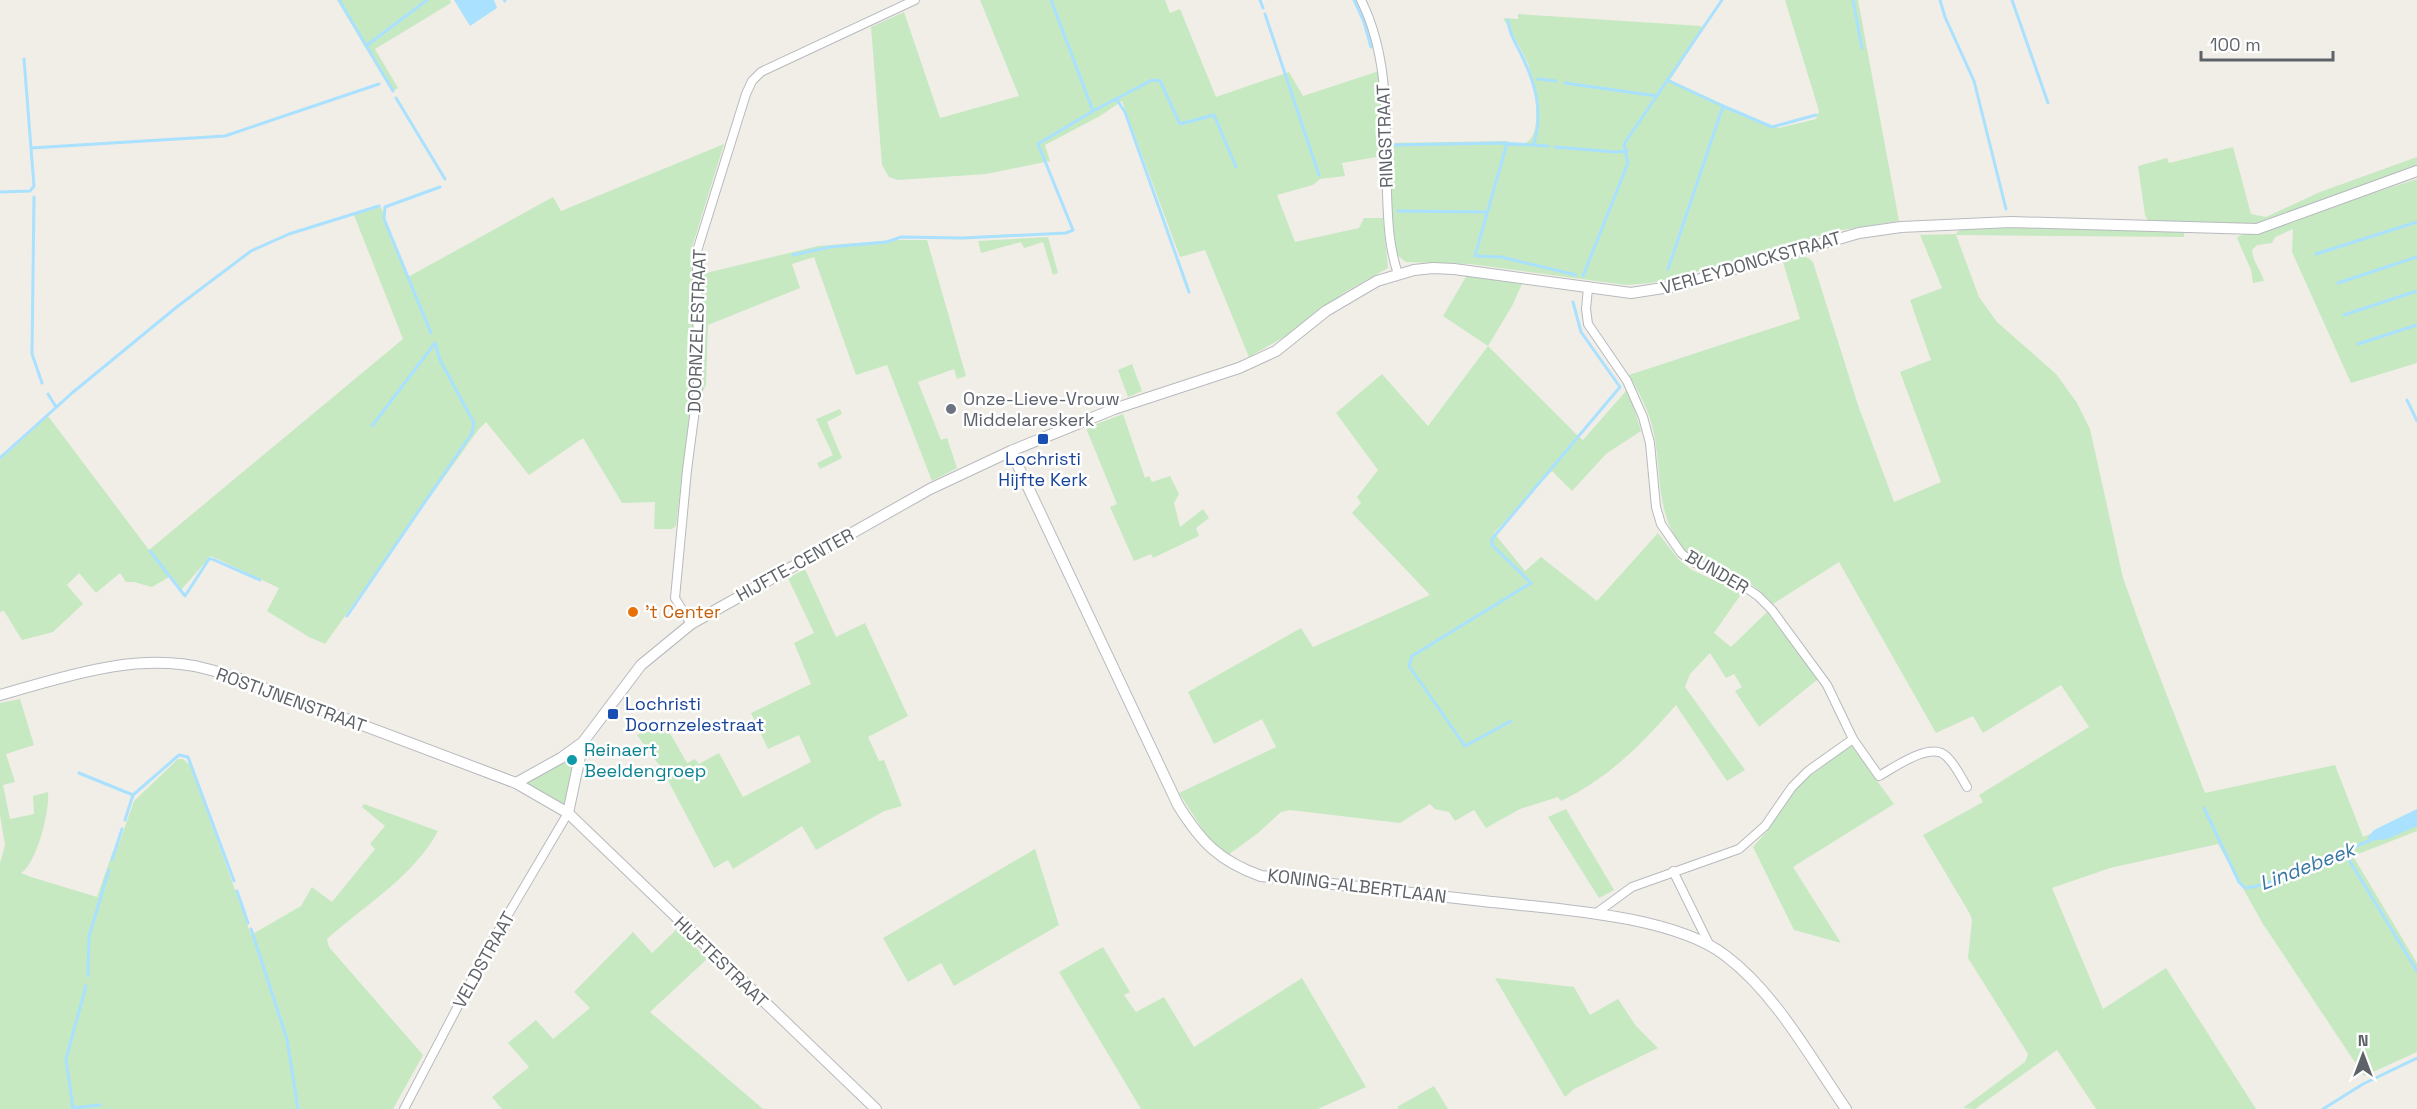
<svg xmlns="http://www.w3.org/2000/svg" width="2417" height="1109" viewBox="0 0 2417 1109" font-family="'Space Grotesk',sans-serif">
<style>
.green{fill:#c6e9c2}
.water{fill:#a9e1ff}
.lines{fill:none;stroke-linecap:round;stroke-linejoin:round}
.stream{stroke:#a9e1ff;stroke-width:3}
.minor-casing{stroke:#b7babe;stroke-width:10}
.tertiary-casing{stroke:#b7babe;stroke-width:12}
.minor{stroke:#fff;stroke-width:8}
.tertiary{stroke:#fff;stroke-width:10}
.worship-dot{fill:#6b7280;stroke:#fff;stroke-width:2}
.transit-dot{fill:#1a4fb4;stroke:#fff;stroke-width:2}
.food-dot{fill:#e8710a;stroke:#fff;stroke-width:2}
.culture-dot{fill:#0f9aa8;stroke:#fff;stroke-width:2}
.labels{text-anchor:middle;stroke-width:5;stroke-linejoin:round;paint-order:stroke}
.street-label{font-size:18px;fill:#5e6368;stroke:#fff}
.worship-label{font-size:18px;fill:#5b616d;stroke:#fff;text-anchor:start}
.transit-label{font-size:18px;fill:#164399;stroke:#fff}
.food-label{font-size:18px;fill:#c56008;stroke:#fff;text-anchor:start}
.culture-label{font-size:18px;fill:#0d838f;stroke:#fff;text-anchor:start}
.water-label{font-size:20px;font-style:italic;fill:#3977a6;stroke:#fff}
</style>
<rect width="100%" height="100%" fill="#f1eee7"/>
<path class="green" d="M 337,0 L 450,0 L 451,3 L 375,49 L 398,88 L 392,92 Z
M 980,0 L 1165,0 L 1170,13 L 1180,9 L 1216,97 L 1289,72 L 1303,96 L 1379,71 L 1382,156 L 1342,163 L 1345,176 L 1320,179 L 1313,185 L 1277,195 L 1295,242 L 1359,228 L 1364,218 L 1383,218 L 1388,268 L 1345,292 L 1284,337 L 1249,357 L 1205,250 L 1180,257 L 1122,101 L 1100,116 L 1045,145 L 1050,161 L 986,174 L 898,180 L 889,177 L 882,165 L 871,27 L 904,12 L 940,118 L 1019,96 Z
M 1785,0 L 1858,0 L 1899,221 L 1836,231 L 1678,277 L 1651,283 L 1626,285 L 1470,264 L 1406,262 L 1397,255 L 1394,247 L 1391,211 L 1390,143 L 1508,141 L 1509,144 C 1515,144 1522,145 1527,142 C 1544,133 1534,79 1528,64 C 1521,49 1512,33 1503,18 L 1518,19 L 1518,14 L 1701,26 L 1701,32 L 1670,80 L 1759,121 L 1779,128 L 1816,119 L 1819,111 Z
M 724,144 L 692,247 L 694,375 L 676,526 L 672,529 L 654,529 L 655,502 L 622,503 L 583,438 L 529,475 L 486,422 L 478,430 L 325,644 L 309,637 L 267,611 L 279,588 L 211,556 L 180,591 L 169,577 L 152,587 L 134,582 L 126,582 L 120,573 L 96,593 L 79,573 L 67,585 L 83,604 L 53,632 L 22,640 L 4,611 L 0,612 L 0,460 L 48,416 L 149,550 L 403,339 L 354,215 L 381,207 L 408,277 L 553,197 L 561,211 Z
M 2233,147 L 2251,214 L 2266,217 L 2320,192 L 2417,157 L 2417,166 L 2258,224 L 2148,221 L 2145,215 L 2138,166 L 2167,158 L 2169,163 Z
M 2417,179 L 2417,363 L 2351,383 L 2292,252 L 2293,229 L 2275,237 L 2272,243 L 2257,245 L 2252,250 C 2253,263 2261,270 2264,281 L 2253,283 L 2251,270 L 2237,238 L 2239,236 Z
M 1963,226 L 2184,231 L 2184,237 L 1956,235 L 1979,297 L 1997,322 L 2056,374 L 2077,403 L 2090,429 L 2123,578 L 2145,639 L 2205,793 L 2335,765 L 2363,837 L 2417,815 L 2417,831 L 2353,856 L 2417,963 L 2417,1052 L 2364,1076 L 2263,924 L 2218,844 L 2110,868 L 2052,888 L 2103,1009 L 2166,968 L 2256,1109 L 2096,1109 L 2057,1050 L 1975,1109 L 1963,1108 L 2025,1062 L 2028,1054 L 1968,958 L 1972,920 L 1970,914 L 1923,835 L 1983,802 L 1979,795 L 2089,727 L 2061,685 L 1983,733 L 1973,716 L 1936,733 L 1839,562 L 1773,604 C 1766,597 1758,589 1749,583 C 1728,571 1700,567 1684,549 C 1655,515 1662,474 1654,434 C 1650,413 1640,394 1629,375 L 1800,319 L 1783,262 C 1793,259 1805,252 1813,262 L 1858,405 L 1894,502 L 1941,482 L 1900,372 L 1931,360 L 1910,300 L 1942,288 L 1920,235 L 1956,234 Z
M 1048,237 L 1058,273 L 1053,275 L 1043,242 L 1024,248 L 1021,242 L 981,253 L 978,241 Z
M 894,240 L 927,240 L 966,376 L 957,379 L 954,369 L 918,382 L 941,440 L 947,438 L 957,468 L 932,481 L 887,365 L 856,375 L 814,257 L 792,264 L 800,288 L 708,325 L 706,385 L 701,395 L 702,274 L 818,246 Z
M 1467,275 L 1522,284 L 1512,306 L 1488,346 L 1577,435 L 1583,440 L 1626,391 L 1633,405 L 1641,431 L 1606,454 L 1572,491 L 1552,471 L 1494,533 L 1525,571 L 1541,557 L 1597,601 L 1658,533 L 1679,560 L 1692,570 L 1742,593 L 1714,633 L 1731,647 L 1767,612 L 1818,679 L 1759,727 L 1735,691 L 1742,687 L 1734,674 L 1726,678 L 1710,653 L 1690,674 L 1685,687 L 1745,770 L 1727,781 L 1676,705 C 1642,744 1609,778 1561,801 L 1558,797 L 1520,809 L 1486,828 L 1474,810 L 1455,821 L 1449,812 L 1435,809 L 1430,804 L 1400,823 L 1290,810 L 1281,812 L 1258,833 L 1228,855 L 1210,841 L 1179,793 L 1276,747 L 1262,719 L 1214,744 L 1188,692 L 1301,628 L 1313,647 L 1430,595 L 1352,513 L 1361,503 L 1357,497 L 1378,470 L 1336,413 L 1382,374 L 1428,426 L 1488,346 L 1443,316 Z
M 1132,364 L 1142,391 L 1128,397 L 1118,370 Z
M 840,409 L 842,414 L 827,422 L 842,458 L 820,469 L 817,463 L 833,455 L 816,419 Z
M 1123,414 L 1145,478 L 1149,476 L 1152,482 L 1170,476 L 1179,494 L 1174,503 L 1180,527 L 1203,509 L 1209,518 L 1196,528 L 1199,536 L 1153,558 L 1151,554 L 1134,561 L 1110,507 L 1117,504 L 1086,428 Z
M 805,569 L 836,637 L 865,623 L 908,716 L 868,737 L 879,761 L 884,760 L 902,806 L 884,811 L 816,850 L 802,826 L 733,869 L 728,860 L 714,868 L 662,769 L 637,735 L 663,721 L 687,763 L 695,759 L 699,764 L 719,753 L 743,797 L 811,762 L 799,735 L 768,749 L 751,713 L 811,684 L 794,643 L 814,633 L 788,578 Z
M 20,699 L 34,745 L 6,754 L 15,782 L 3,785 L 10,819 L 34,814 L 33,796 L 48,792 C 50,810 37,863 21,873 L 31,877 L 97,897 L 113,851 L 116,852 L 134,801 L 178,759 L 183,759 L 191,766 L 251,935 L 301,906 L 312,887 L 332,902 L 375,849 L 370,844 L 385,826 L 362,807 L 364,804 L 438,831 C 414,876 365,905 327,939 L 329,947 L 423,1055 L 393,1109 L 0,1109 L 0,863 L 5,845 L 0,815 L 0,703 Z
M 583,742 L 568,813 L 516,783 Z
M 1851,745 L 1894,804 L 1793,867 L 1841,943 L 1794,930 L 1753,847 L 1768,830 L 1799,784 Z
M 1566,809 L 1614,890 L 1599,898 L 1548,817 Z
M 1035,849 L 1059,925 L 954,986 L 941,963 L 908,982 L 883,938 Z
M 677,929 L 707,959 L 650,1012 L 763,1109 L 502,1109 L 492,1097 L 529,1067 L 508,1043 L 536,1020 L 553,1039 L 590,1008 L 574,992 L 633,932 L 652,953 Z
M 1103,947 L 1130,992 L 1124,995 L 1136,1012 L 1164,997 L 1194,1047 L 1302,978 L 1366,1087 L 1318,1109 L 1141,1109 L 1059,972 Z
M 1495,978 L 1574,987 L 1590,1015 L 1618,999 L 1636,1026 L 1658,1048 L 1574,1089 L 1565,1097 Z
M 1434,1086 L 1448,1109 L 1399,1109 L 1397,1107 Z"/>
<path class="water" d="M 454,0 L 494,0 L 497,8 L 470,26 Z
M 2417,809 L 2417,826 L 2387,839 L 2369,841 L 2368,837 L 2374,830 Z"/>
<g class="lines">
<path class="stream" d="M 339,0 L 393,91
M 504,0 L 505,1
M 1260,0 L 1263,8
M 1354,0 L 1364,22 L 1371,47
M 1853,0 L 1862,48
M 1940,0 L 1945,17 L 1974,81 L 2006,209
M 2012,0 L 2048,103
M 1265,14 L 1319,175
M 1508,20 C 1509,34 1516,43 1522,56 C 1536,85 1543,111 1534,143
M 366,46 L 427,0
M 24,59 L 31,148
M 1538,79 L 1556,81
M 1667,80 L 1723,106 L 1668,269
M 1565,83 L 1657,96
M 396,98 L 445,179
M 1117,100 L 1125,112 L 1189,292
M 1723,106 L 1772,127 L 1816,115
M 1093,111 L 1152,80 L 1160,81 L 1180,124 L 1214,115 L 1236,167
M 1507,143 L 1475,256 L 1501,257 L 1576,275
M 1394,145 L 1500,143 L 1548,146
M 1555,147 L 1616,152 L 1627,151
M 0,192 L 30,191 L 34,186 L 31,148 L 225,136 L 379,84
M 34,197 L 32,354 L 42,383
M 1398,211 L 1487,212
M 2316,254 L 2417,222
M 793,255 L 830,247 L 887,242 L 901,237 L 962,238 L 1066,233 L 1073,230 L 1038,144 L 1093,111 L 1051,0
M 1583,276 L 1628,163 L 1624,144 L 1722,0
M 2338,283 L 2417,257
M 2344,315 L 2417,291
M 431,333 L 384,219 L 385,207 L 440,187
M 2358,344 L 2417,325
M 48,394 L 56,407
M 2407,400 L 2417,421
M 372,426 L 435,343
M 0,458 L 72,393 L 178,306 L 251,251 L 289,234 L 379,206
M 150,551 L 185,596 L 209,559 L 212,559 L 260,580
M 347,616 L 472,433 L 474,423 L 440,360 L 435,343
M 1511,721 L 1465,746 L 1409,666 L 1412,656 L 1531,583 L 1492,545 L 1492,539 L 1620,387 L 1581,332 L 1573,302
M 79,773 L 133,795
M 2204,808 L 2239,882 L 2245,888 L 2263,885 L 2371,840
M 125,820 L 133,795 L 179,755 L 188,757 L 234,881
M 2343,850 L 2417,971
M 112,860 L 122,829
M 237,891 L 248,923
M 251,929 L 287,1039 L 298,1109
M 88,976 L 89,936 L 109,870
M 73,1108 L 100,1105
M 73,1109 L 66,1059 L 86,986
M 2323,1109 L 2363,1084 L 2417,1058"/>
<defs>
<path id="minor" d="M 1361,0 C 1391,60 1385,128 1387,193 C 1388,222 1389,247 1398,274
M 1588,288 L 1586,309 L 1588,324 L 1627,381 L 1643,417 L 1650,443 L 1656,507 L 1661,524 L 1681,553 L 1691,561 L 1742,585 L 1758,596 L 1772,610 L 1827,685 L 1853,739 L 1879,776 C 1895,767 1931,741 1946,756 C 1955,764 1961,777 1967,787
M 691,624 L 675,598 L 687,470 L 698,386 L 697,251 L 746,94 L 752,81 L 761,72 L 915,0
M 1673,871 L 1709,944
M 1595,914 L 1632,887 L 1739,849 L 1765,826 L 1792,787 L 1808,771 L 1853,739
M 404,1109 L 490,945 L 568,813"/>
<path id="tertiary" d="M 1011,451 L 1178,805 C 1201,842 1219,861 1261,876 C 1335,884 1409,893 1483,901 C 1551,909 1672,914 1726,956 C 1776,994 1810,1057 1846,1109
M 0,695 C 67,676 138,651 207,669 C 219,672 231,676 243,680 L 516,783 L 568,813 L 876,1109
M 516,783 L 561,758 L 583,742 L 641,665 L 691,624 L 930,489 L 1011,451 L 1114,409 L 1239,368 L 1276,351 L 1326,311 L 1377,281 L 1414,270 L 1433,268 L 1454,269 L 1631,293 L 1676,286 L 1859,233 L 1901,227 L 2011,222 L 2257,229 L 2417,171
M 568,813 L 583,742"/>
</defs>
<use href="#minor" class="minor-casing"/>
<use href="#tertiary" class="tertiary-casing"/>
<use href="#minor" class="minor"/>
<use href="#tertiary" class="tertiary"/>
</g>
<circle class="worship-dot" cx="951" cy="409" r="6"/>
<g class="transit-dot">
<rect x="1037" y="433" width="12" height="12" rx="3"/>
<rect x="607" y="708" width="12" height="12" rx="3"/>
</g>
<circle class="food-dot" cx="633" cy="612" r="6"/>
<circle class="culture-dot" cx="572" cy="760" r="6"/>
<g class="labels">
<g class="street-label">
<text transform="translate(1385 136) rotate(-92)" y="6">RINGSTRAAT</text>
<text transform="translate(1751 263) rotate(-16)" y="6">VERLEYDONCKSTRAAT</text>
<text transform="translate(697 331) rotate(-88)" y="6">DOORNZELESTRAAT</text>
<text transform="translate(795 565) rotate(-29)" y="6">HIJFTE-CENTER</text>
<text transform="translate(1717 572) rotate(30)" y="6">BUNDER</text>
<text transform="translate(291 700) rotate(20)" y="6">ROSTIJNENSTRAAT</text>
<text transform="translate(1357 886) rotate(7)" y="6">KONING-ALBERTLAAN</text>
<text transform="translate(484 960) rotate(-61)" y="6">VELDSTRAAT</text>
<text transform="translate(721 962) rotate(44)" y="6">HIJFTESTRAAT</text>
</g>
<g class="worship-label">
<text x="963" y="405">Onze-Lieve-Vrouw<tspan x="963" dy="21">Middelareskerk</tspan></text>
</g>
<g class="transit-label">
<text x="1043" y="465">Lochristi<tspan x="1043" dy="21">Hijfte Kerk</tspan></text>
<text x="625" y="710" text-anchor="start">Lochristi<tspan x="625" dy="21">Doornzelestraat</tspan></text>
</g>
<g class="food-label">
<text x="645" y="618">'t Center</text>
</g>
<g class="culture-label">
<text x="584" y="756">Reinaert<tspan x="584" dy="21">Beeldengroep</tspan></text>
</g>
<g class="water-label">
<text transform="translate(2307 866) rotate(-21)" y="7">Lindebeek</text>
</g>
</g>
<g transform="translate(2363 1055)" stroke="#ffffff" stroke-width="4.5" paint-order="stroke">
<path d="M0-4.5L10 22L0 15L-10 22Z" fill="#5e6368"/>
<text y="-9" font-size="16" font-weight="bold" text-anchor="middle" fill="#5e6368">N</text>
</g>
<path d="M2201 51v9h132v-9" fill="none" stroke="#5e6368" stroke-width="3"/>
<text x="2210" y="51" font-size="18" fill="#5e6368" stroke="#ffffff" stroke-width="4.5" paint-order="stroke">100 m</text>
</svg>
